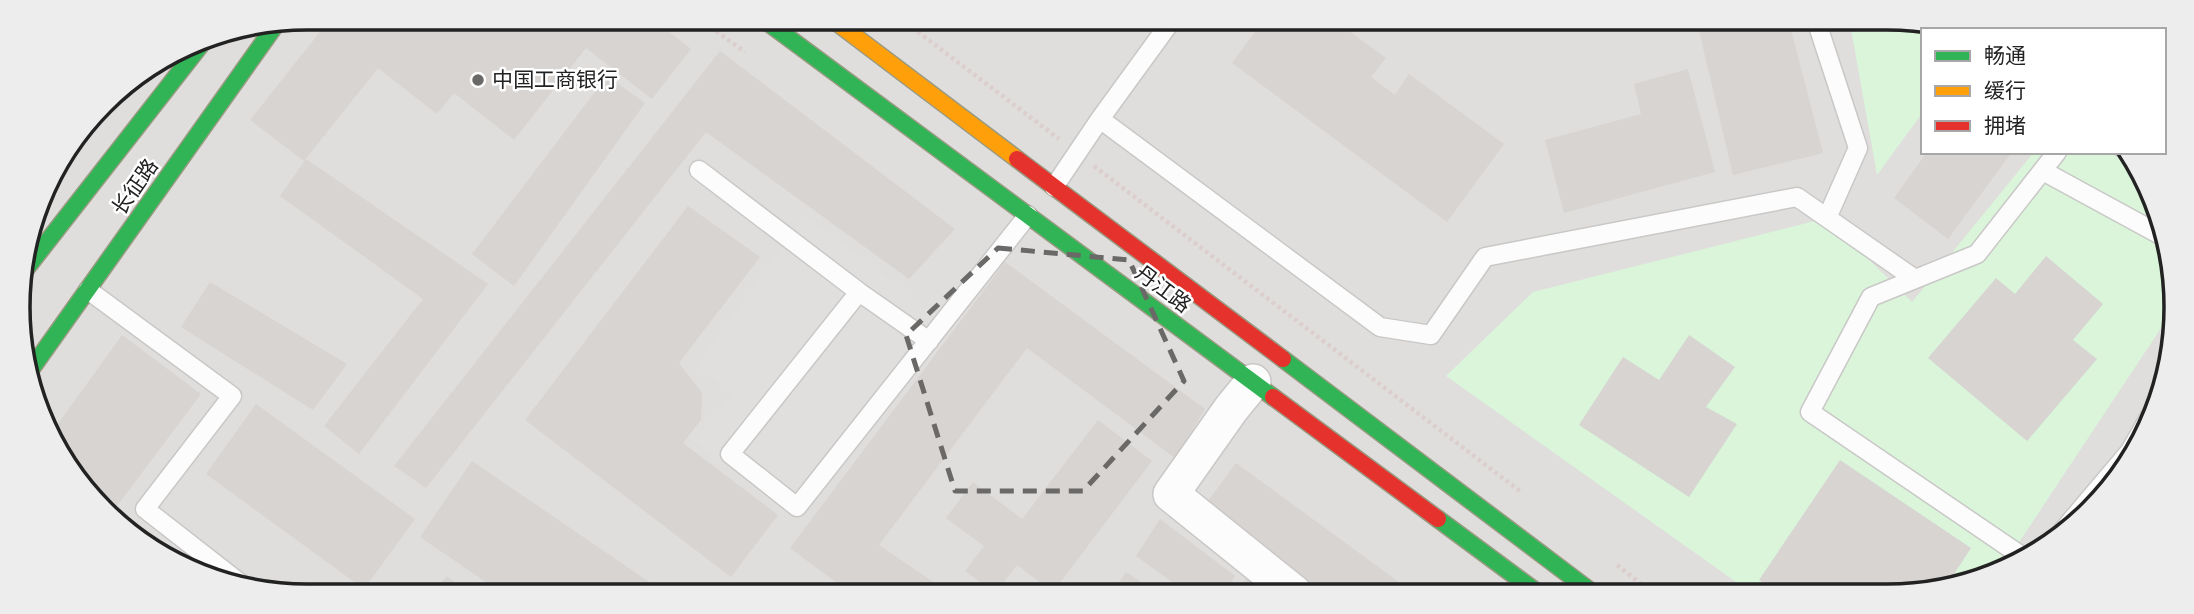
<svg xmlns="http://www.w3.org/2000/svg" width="2194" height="614" viewBox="0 0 2194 614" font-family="'Varela Round','Noto Sans SC',sans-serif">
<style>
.residential{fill:#dfdedc}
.park{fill:#daf5da}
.parking{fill:#e0dfde}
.building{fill:#d7d4d2}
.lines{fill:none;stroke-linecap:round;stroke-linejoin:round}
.lane-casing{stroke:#c9c8c7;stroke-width:21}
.street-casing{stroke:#c9c8c7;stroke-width:38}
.fast-casing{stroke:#999a82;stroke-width:19}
.slow-casing{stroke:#999a82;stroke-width:19}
.jam-casing{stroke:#999a82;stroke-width:19}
.path{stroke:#dccecd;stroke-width:4.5;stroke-dasharray:3.5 3.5;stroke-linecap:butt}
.lane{stroke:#fdfcfc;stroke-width:18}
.street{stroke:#fdfcfc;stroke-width:35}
.fast{stroke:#30b455;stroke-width:16}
.slow{stroke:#ff9f0a;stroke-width:16}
.jam{stroke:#e5322d;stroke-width:16}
.marked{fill:none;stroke:#6a6968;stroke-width:5;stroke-dasharray:14 9;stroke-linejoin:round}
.poi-dot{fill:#6a6968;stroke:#fff;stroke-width:2.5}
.labels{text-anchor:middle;stroke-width:5;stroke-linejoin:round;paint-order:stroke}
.poi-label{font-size:21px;fill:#222;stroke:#fff;text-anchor:start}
.street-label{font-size:21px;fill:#222;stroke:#fff}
.rim{fill:none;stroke:#222;stroke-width:3.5}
</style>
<rect width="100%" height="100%" fill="#f0eeeb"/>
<path class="residential" d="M 307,18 L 1943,23 L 1959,30 L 1923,30 L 1923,152 L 2130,152 L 2171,250 L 2171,363 L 2146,435 L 2091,512 L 2015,567 L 1924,594 L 251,591 L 146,548 L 77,483 L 27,382 L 18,288 L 48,179 L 116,90 L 197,39 Z"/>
<path class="park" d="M 1850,23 L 1943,23 L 1959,30 L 1923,30 L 1923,112 L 1877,175 Z
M 2034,152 L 2130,152 L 2171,250 L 2171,313 L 2000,571 L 1924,594 L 1753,594 L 1446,376 L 1533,292 L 1827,218 L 1912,302 Z"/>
<path class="parking" d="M 805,215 L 944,321 L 790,518 L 695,441 L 733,394 L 697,366 Z"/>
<path class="building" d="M 331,18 L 485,18 L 499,29 L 507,18 L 653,19 L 691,49 L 652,99 L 586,48 L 514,140 L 454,93 L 437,114 L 378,68 L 304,161 L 250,120 Z
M 1263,21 L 1335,21 L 1386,58 L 1371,77 L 1395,95 L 1409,74 L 1504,144 L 1447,222 L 1232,63 Z
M 1697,22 L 1789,22 L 1823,153 L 1733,175 Z
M 720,51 L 955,229 L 909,279 L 706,132 L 426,488 L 394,466 Z
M 1688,69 L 1715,172 L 1564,213 L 1545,140 L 1641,114 L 1634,84 Z
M 607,76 L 645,103 L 514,286 L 472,254 Z
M 1927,152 L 2012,152 L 1948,239 L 1894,198 Z
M 2110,152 L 2130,152 L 2138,172 Z
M 306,159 L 488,284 L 359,454 L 324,426 L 423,299 L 280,196 Z
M 688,206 L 760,257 L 679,363 L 702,393 L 701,420 L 683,443 L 778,515 L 731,577 L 525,420 Z
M 2046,256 L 2103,304 L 2073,340 L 2097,359 L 2027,441 L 1928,358 L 1996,278 L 2015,294 Z
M 1005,262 L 1205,409 L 1175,458 L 1027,348 L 879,545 L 948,592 L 849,592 L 790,548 Z
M 210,282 L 347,364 L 313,410 L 181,327 Z
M 122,335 L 201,394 L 111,514 L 77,483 L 52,432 Z
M 1689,335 L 1735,367 L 1706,407 L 1737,424 L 1689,497 L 1579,425 L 1623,357 L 1659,380 Z
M 256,404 L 415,519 L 364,589 L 206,474 Z
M 1098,420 L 1152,461 L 1053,592 L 1017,565 L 996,592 L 993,592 L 965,571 L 984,546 L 946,518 L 973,482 L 1022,519 Z
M 1840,460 L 1971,548 L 1945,588 L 1924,594 L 1780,594 L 1759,580 Z
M 472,461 L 664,592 L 499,591 L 420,537 Z
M 1236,463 L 1414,593 L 1319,593 L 1203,508 Z
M 1160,519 L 1235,576 L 1224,593 L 1187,593 L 1136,556 Z
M 1126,572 L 1158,593 L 1112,593 Z
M 447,576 L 466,591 L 434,591 Z
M 1247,577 L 1267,593 L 1235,593 Z"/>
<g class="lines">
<defs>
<path id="lane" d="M 1817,23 L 1858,148 L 1827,218
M 1100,119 L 1172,20
M 699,170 L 859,292
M 2043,171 L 2166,238
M 1054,187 L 1100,119 L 1380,327 L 1431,335 L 1485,257 L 1797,197 L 1915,279
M 88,290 L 232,396 L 145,509 L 249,590
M 929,341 L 859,292 L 730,454 L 797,507 L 1028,215
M 2059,535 L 2130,451 L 2157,404
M 2026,559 L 1810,412 L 1871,297 L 1977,254 L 2057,152"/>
<path id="street" d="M 1253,382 L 1231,409 L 1171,494 L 1294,593"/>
<path id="fast" d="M 763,19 L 1273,397
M 22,274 L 207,37
M 1283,359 L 1593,593
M 27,375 L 277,23
M 1438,519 L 1538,593"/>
<path id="slow" d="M 832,19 L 1017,159"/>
<path id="jam" d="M 1017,159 L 1283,359
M 1273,397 L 1438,519"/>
</defs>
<use href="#lane" class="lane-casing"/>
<use href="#street" class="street-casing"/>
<use href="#fast" class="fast-casing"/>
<use href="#slow" class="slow-casing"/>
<use href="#jam" class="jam-casing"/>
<path class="path" d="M 699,19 L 745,52
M 901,19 L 1059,139
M 1094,166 L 1521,492
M 1617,565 L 1654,594"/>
<use href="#lane" class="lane"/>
<use href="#street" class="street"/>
<use href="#fast" class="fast"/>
<use href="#slow" class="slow"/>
<use href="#jam" class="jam"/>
</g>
<path class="marked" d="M 998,248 L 1129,260 L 1184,381 L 1083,491 L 955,491 L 906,335 Z"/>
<circle class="poi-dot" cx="478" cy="80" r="7"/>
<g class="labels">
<g class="poi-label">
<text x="492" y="87">中国工商银行</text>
</g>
<g class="street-label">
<text transform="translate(135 187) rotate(-55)" y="7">长征路</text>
<text transform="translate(1163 289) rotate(37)" y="7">丹江路</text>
</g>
</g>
<path d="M0 0H2194V614H0ZM307 30H1887A277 277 0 0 1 2164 307V307A277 277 0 0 1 1887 584H307A277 277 0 0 1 30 307V307A277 277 0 0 1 307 30Z" fill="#ededed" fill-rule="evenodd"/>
<path class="rim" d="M307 30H1887A277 277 0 0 1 2164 307V307A277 277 0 0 1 1887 584H307A277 277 0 0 1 30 307V307A277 277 0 0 1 307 30Z"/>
<rect x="1921" y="28" width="245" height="126" fill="#ffffff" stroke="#a7a7a7" stroke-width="2"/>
<rect x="1935" y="51" width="35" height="10" fill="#30b455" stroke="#a7a7a7" stroke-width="2"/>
<text x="1984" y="63" font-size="21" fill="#222222">畅通</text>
<rect x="1935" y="86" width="35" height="10" fill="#ff9f0a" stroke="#a7a7a7" stroke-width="2"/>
<text x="1984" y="98" font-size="21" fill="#222222">缓行</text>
<rect x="1935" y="121" width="35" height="10" fill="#e5322d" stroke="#a7a7a7" stroke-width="2"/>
<text x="1984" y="133" font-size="21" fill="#222222">拥堵</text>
</svg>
